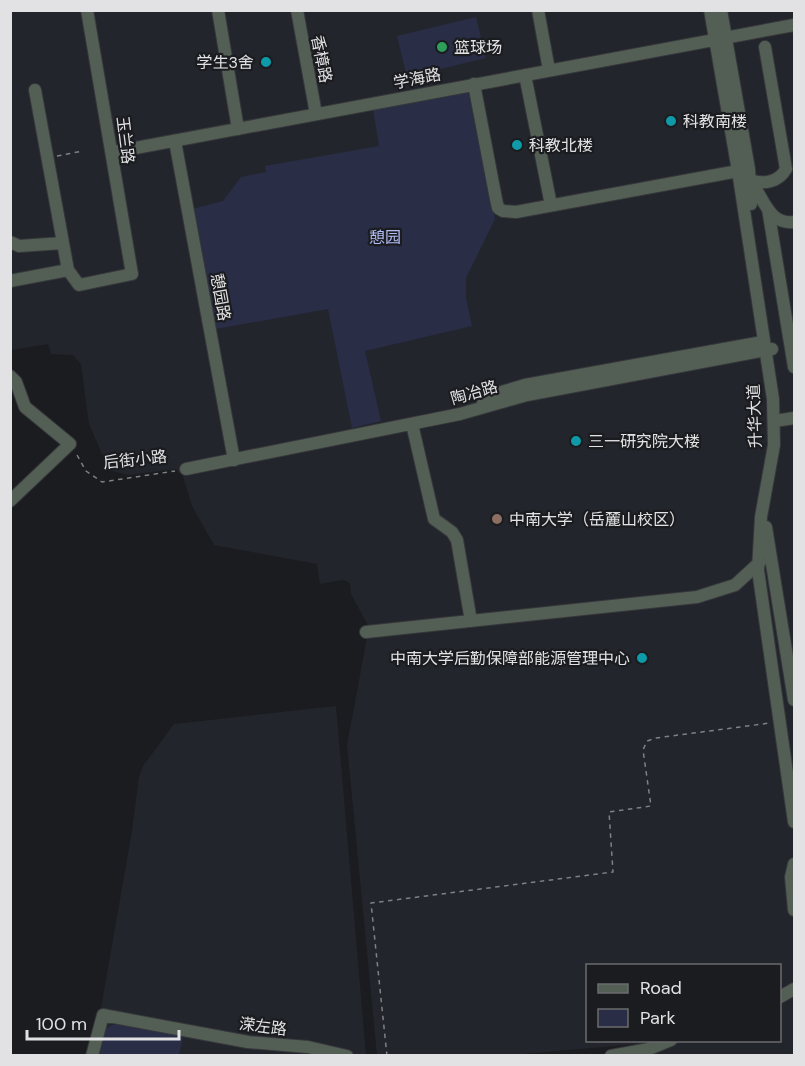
<svg xmlns="http://www.w3.org/2000/svg" width="805" height="1066" viewBox="0 0 805 1066" font-family="'DM Sans','Noto Sans SC',sans-serif">
<style>
.built{fill:#23252d;fill-rule:evenodd}
.green{fill:#292d46}
.lines{fill:none;stroke-linecap:round;stroke-linejoin:round}
.minor-casing{stroke:#37383b;stroke-width:14}
.path{stroke:#808183;stroke-width:1.5;stroke-dasharray:4.5 4.5;stroke-linecap:butt}
.minor{stroke:#535f55;stroke-width:12}
.leisure-dot{fill:#2e9e5b;stroke:#1b1c1f;stroke-width:2}
.culture-dot{fill:#0f9aa8;stroke:#1b1c1f;stroke-width:2}
.education-dot{fill:#8d6e63;stroke:#1b1c1f;stroke-width:2}
.labels{text-anchor:middle;stroke-width:4.5;stroke-linejoin:round;paint-order:stroke}
.poi-label{font-size:16px;fill:#e2e2e4;stroke:#1b1c1f;text-anchor:start}
.street-label{font-size:16px;fill:#e2e2e4;stroke:#1b1c1f}
.park-label{font-size:16px;fill:#b1bcf4;stroke:#1b1c1f}
</style>
<rect width="100%" height="100%" fill="#1b1c1f"/>
<path class="built" d="M 11,11 L 794,11 L 794,1055 L 653,1055 L 650,1043 L 510,1055 L 377,1055 L 347,745 L 369,627 L 351,594 L 350,583 L 343,580 L 320,584 L 317,564 L 214,545 L 192,506 L 183,476 L 176,469 L 128,475 L 109,470 L 89,424 L 81,364 L 73,355 L 51,354 L 48,344 L 11,350 ZM 588,966 L 780,966 L 780,1040 L 588,1040 Z
M 336,706 L 366,1055 L 86,1056 L 101,1008 L 132,831 L 139,777 L 143,766 L 174,724 Z"/>
<path class="green" d="M 476,17 L 486,58 L 407,77 L 397,36 Z
M 471,85 L 495,219 L 466,278 L 466,298 L 472,326 L 365,351 L 381,421 L 352,428 L 328,309 L 210,330 L 188,210 L 223,201 L 241,177 L 266,172 L 265,166 L 379,146 L 372,103 Z
M 112,1025 L 132,1025 L 183,1037 L 179,1055 L 96,1056 L 105,1029 Z"/>
<g class="lines">
<defs>
<path id="minor" d="M 218,10 L 238,129
M 297,10 L 316,114
M 538,10 L 549,70
M 710,10 L 738,171 L 773,399 L 774,445 L 761,517 L 758,570 L 794,822
M 721,10 L 749,169 L 751,204
M 525,75 L 551,205
M 474,84 L 496,199 L 498,208 L 503,211 L 516,212 L 738,171 C 763,182 762,226 794,222
M 35,90 L 68,270
M 175,141 L 234,460
M 114,152 L 794,25
M 751,180 C 763,185 779,182 786,169 L 765,47
M 768,209 L 794,367
M 10,242 L 19,246 L 63,243
M 10,281 L 68,270 L 79,285 L 132,274 L 87,10
M 10,376 L 16,382 L 25,407 L 70,444 L 10,501
M 483,403 L 498,393 L 525,385 L 757,343
M 775,421 L 794,418
M 412,424 L 434,519 L 452,532 L 457,540 L 471,621
M 186,469 L 460,414 L 527,395 L 772,349
M 766,527 L 794,700
M 366,632 L 697,597 L 735,585 L 760,562
M 794,864 L 791,877 L 794,910
M 780,997 L 794,989
M 92,1056 L 103,1015 L 248,1042 L 308,1047 L 347,1056
M 611,1056 L 649,1049 L 671,1040"/>
</defs>
<use href="#minor" class="minor-casing"/>
<path class="path" d="M 57,156 L 83,151
M 77,455 L 86,471 L 102,482 L 175,471
M 387,1056 L 371,903 L 613,872 L 609,812 L 651,806 L 643,750 L 647,741 L 656,738 L 770,723"/>
<use href="#minor" class="minor"/>
</g>
<circle class="leisure-dot" cx="442" cy="47" r="6"/>
<g class="culture-dot">
<circle cx="266" cy="62" r="6"/>
<circle cx="671" cy="121" r="6"/>
<circle cx="517" cy="145" r="6"/>
<circle cx="576" cy="441" r="6"/>
<circle cx="642" cy="658" r="6"/>
</g>
<circle class="education-dot" cx="497" cy="519" r="6"/>
<g class="labels">
<g class="poi-label">
<text x="454" y="53">篮球场</text>
<text x="254" y="68" text-anchor="end">学生3舍</text>
<text x="683" y="127">科教南楼</text>
<text x="529" y="151">科教北楼</text>
<text x="588" y="447">三一研究院大楼</text>
<text x="509" y="525">中南大学（岳麓山校区）</text>
<text x="630" y="664" text-anchor="end">中南大学后勤保障部能源管理中心</text>
</g>
<g class="street-label">
<text transform="translate(322 59) rotate(79)" y="6">香樟路</text>
<text transform="translate(417 78) rotate(-11)" y="6">学海路</text>
<text transform="translate(126 140) rotate(83)" y="6">玉兰路</text>
<text transform="translate(221 297) rotate(80)" y="6">憩园路</text>
<text transform="translate(474 392) rotate(-16)" y="6">陶冶路</text>
<text transform="translate(754 416) rotate(-92)" y="6">升华大道</text>
<text transform="translate(135 459) rotate(-6)" y="6">后街小路</text>
<text transform="translate(263 1026) rotate(7)" y="6">溁左路</text>
</g>
<g class="park-label">
<text x="385" y="243">憩园</text>
</g>
</g>
<rect width="805" height="1066" fill="none" stroke="#e2e2e4" stroke-width="24"/>
<rect x="586" y="964" width="195" height="78" fill="#1b1c1f" stroke="#6b6b6e" stroke-width="1.5"/>
<rect x="598" y="984" width="30" height="9" fill="#535f55" stroke="#6b6b6e" stroke-width="1.5"/>
<text x="640" y="994" font-size="18" fill="#e2e2e4">Road</text>
<rect x="598" y="1009" width="30" height="18" fill="#292d46" stroke="#6b6b6e" stroke-width="1.5"/>
<text x="640" y="1024" font-size="18" fill="#e2e2e4">Park</text>
<path d="M27 1030v9h152v-9" fill="none" stroke="#e2e2e4" stroke-width="3"/>
<text x="36" y="1030" font-size="18" fill="#e2e2e4" stroke="#1b1c1f" stroke-width="4.5" paint-order="stroke">100 m</text>
</svg>
